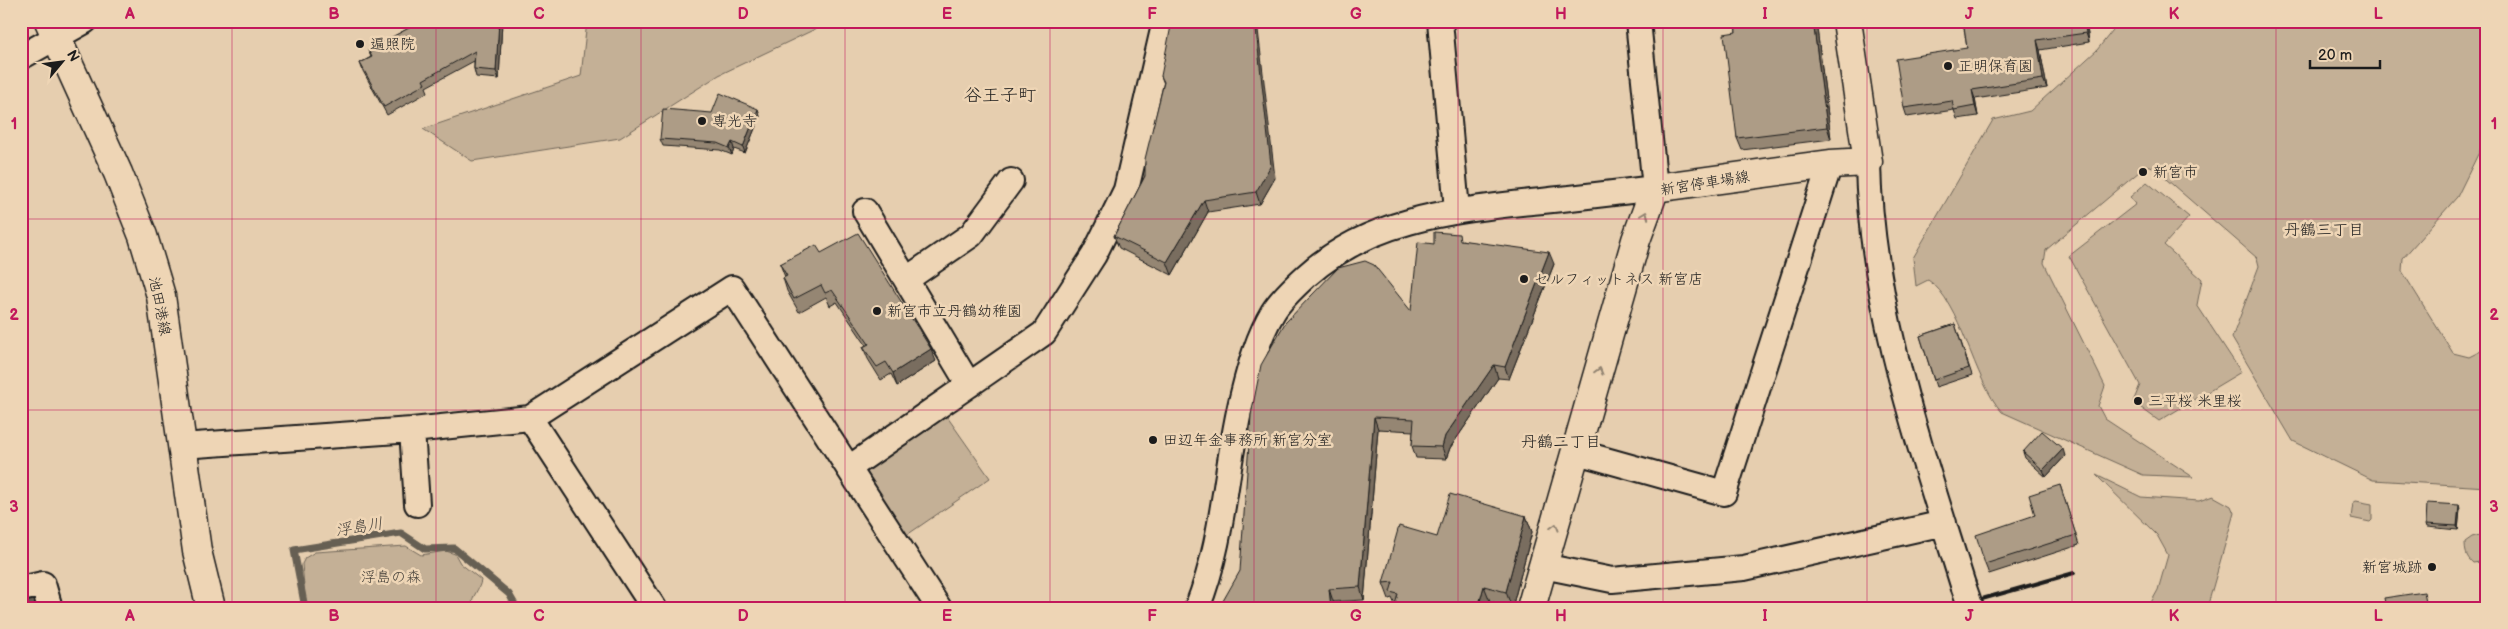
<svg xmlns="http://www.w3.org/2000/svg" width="2508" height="629" viewBox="0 0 2508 629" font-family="'Balsamiq Sans','Klee One',sans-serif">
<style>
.green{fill:#c4b096;stroke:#706659}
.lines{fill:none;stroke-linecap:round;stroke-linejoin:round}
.stream{stroke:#665e52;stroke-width:7}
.minor-casing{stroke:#1c1c1c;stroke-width:28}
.major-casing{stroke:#1c1c1c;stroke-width:31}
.minor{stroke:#eed5b5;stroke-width:24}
.major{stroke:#eed5b5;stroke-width:28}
.rail{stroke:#1c1c1c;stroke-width:4}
.minor-bridge-casing{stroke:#1c1c1c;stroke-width:28;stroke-linecap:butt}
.minor-bridge{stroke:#eed5b5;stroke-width:24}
.wall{fill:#958673;stroke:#1c1c1c}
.shaded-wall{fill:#796d5e;stroke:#1c1c1c}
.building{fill:#ad9c86;stroke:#1c1c1c}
.oneway{stroke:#908270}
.grid{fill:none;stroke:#c2185b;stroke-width:1;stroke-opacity:0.55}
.poi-dot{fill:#1c1c1c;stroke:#eed5b5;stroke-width:2}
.labels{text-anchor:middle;stroke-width:5;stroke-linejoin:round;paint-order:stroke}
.poi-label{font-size:15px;fill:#1c1c1c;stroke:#eed5b5;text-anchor:start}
.street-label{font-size:15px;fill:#1c1c1c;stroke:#eed5b5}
.park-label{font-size:15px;fill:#46413a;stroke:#eed5b5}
.neighbourhood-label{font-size:16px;fill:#1c1c1c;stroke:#eed5b5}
.water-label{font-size:16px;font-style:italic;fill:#47423c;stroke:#eed5b5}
.quarter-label{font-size:18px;fill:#1c1c1c;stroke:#eed5b5}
.neatline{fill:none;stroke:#c2185b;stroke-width:2}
.grid-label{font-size:16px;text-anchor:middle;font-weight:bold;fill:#c2185b}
</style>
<rect width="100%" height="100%" fill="#e6ceaf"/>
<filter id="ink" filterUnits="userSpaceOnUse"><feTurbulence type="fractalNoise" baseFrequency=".02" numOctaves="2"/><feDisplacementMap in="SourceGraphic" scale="10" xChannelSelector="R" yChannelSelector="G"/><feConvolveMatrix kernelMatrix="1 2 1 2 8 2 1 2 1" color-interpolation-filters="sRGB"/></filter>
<g filter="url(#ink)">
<path class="green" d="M 587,21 L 832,21 L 719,75 L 620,138 L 472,161 L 423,129 L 581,76 Z
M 2120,21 L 2478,21 L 2487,34 L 2487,136 L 2457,197 L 2403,258 L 2402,271 L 2453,353 L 2469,357 L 2487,348 L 2487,487 L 2373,480 L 2293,441 L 2232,338 L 2259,266 L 2257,258 L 2151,166 L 2146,166 L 2046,250 L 2044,263 L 2105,386 L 2098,406 L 2105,419 L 2193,477 L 2143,475 L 2002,412 C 1973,380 1961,301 1928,280 L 1916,286 L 1913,258 L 1993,120 L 2030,111 L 2097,50 Z
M 2147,182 L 2189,217 L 2164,245 L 2202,279 L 2197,305 L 2241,372 L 2159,421 L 2133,402 L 2140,385 L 2069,256 L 2136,204 L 2130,197 Z
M 943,411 L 990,478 L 901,539 L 855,470 Z
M 2096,475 L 2141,497 L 2199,501 L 2213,496 L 2231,506 L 2234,513 L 2207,608 L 2148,608 L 2158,590 L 2168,555 L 2157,535 Z
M 2356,501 L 2372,504 L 2372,520 L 2370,522 L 2351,518 L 2353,503 Z
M 2487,533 L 2487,561 L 2473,563 C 2466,557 2465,551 2465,542 L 2472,537 Z
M 406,546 L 421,555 L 446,551 L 455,554 L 460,563 L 481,580 C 480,590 471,595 472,608 L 306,608 L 302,564 L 305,558 L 315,552 Z"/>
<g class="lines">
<path class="stream" d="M 21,605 L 30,602 L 32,608
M 305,608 L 294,550 L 401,533 L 425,549 L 454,548 L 509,594 L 517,608"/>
<defs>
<path id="minor" d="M 1440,21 L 1457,210
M 21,57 L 85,21
M 1868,162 C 1870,305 1921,449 1963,585
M 865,211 L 969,385
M 907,279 L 971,235 L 1011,181
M 530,418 L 654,608
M 412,430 L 417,504
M 181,446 L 412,430 L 530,418 L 732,288 L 939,608
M 1577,452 L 1724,493 L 1830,164
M 849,468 L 1044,333 L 1094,255 L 1126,190 L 1165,21
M 1543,566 L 1612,580 L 1744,568 L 1944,523
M 21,589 L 43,584 L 50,608
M 1197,608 C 1225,539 1225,465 1243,394 C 1250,366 1258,337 1273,312 C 1281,299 1294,287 1306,276 C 1369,219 1451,211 1531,202 C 1573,198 1614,193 1655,188 L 1638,21"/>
<path id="major" d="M 49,21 L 118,173 L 143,236 L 161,296 L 197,551 L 211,608
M 1531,608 L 1636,240 L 1655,188 L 1830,164 L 1868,162 L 1847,21"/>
</defs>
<use href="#minor" class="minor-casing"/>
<use href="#major" class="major-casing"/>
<use href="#minor" class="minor"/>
<use href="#major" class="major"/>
<path class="rail" d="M 1950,608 L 2074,573"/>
<defs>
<path id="minor-bridge" d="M 1963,585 L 1971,608"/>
</defs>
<use href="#minor-bridge" class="minor-bridge-casing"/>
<use href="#minor-bridge" class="minor-bridge"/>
</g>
<path class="wall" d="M 422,21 L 502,21 L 499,79 L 476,77 L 474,69 L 474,61 L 426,87 L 428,92 L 387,115 L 363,71 L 360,63 L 371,57 L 368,50 Z
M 1735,21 L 1816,21 L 1831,139 L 1742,150 L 1737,138 L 1736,32 Z
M 1963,21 L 2086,21 L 2089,42 L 2040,50 L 2047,88 L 1975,99 L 1978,116 L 1957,119 L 1954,110 L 1907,117 L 1904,108 L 1967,48 Z
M 1161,76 L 1275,178 L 1260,204 L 1208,212 L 1172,275 L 1119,248 L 1114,236 L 1145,176 L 1164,84 Z
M 760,116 L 745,153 L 734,149 L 732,155 L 720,150 L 663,146 L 660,139 Z
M 1462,240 L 1554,264 L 1509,379 L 1498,378 L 1450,448 L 1446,459 L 1416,458 L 1412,446 L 1413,431 L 1378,429 L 1364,600 L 1219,608 L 1411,311 Z
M 821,253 L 936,361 L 897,386 L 891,374 L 881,380 L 868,359 L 863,347 L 866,345 L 837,302 L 830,306 L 826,297 L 799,312 L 787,291 L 783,278 L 785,277 L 780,264 Z
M 1955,324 L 1972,375 L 1936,387 L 1920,336 Z
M 2023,452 L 2065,456 L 2046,477 L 2025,458 Z
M 2060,485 L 2079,545 L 1989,574 L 1985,564 L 2035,515 Z
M 2460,509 L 2458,530 L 2427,527 L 2426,524 Z
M 1526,516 L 1532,532 L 1512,608 L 1490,601 L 1488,608 L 1394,608 L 1395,605 L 1392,598 L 1389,599 L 1383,583 L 1437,537 Z"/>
<path class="shaded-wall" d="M 499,21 L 502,21 L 499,79 L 496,71 Z
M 1255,21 L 1257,21 L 1275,178 L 1260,204 L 1256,192 Z
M 1813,21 L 1816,21 L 1831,139 L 1827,127 Z
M 2084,21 L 2086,21 L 2089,42 L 2086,33 Z
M 2037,40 L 2040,50 L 2047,88 L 2043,79 Z
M 1972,90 L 1975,99 L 1978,116 L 1975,106 Z
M 758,109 L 760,116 L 745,153 L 743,147 Z
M 732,142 L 734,149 L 732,155 L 729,148 Z
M 1204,200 L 1208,212 L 1172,275 L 1167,262 Z
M 1549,252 L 1554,264 L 1509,379 L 1505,367 Z
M 931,349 L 936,361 L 897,386 L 893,373 Z
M 1494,365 L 1498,378 L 1450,448 L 1446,459 L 1442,447 L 1445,436 Z
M 1374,417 L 1378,429 L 1364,600 L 1360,587 Z
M 2063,449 L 2065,456 L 2046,477 L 2043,470 Z
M 2459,505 L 2460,509 L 2458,530 L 2457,526 Z
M 1526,516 L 1532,532 L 1512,608 L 1506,592 Z
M 1484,586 L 1490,601 L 1488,608 L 1478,608 Z
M 1329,589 L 1333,601 L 1334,608 L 1331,608 Z"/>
<path class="building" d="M 422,21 L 499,21 L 496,71 L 474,69 L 475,51 L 423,80 L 425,84 L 384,107 L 360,63 L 372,57 L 368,50 Z
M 1178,21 L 1255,21 L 1271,165 L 1256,192 L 1204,200 L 1167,262 L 1114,236 L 1145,176 L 1145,159 L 1164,82 L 1161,76 L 1171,26 Z
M 1735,21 L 1813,21 L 1827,127 L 1737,138 L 1724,34 L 1736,32 Z
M 1963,21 L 2084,21 L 2086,33 L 2037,40 L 2043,79 L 1972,90 L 1975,106 L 1954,110 L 1952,101 L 1904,108 L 1896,59 L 1967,48 Z
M 720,93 L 758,109 L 743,147 L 732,142 L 729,148 L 717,143 L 660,139 L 663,109 L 712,113 Z
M 1434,232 L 1459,234 L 1460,240 L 1549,252 L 1505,367 L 1494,365 L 1445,436 L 1442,447 L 1412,446 L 1414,419 L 1374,417 L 1360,587 L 1329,589 L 1331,608 L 1219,608 L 1240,571 L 1251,415 L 1261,365 L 1285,323 L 1338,268 L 1365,261 L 1374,265 L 1411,311 L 1418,242 L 1434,244 Z
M 858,233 L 931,349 L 893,373 L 886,362 L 877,367 L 863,347 L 869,344 L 832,290 L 825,293 L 821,285 L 794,299 L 783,278 L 787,276 L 780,264 L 816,245 L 821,253 Z
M 1955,324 L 1969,368 L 1934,380 L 1920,336 Z
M 2042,431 L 2063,449 L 2043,470 L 2023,452 Z
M 2060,485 L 2076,535 L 1985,564 L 1976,535 L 2035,515 L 2029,495 Z
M 1450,494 L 1526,516 L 1506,592 L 1484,586 L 1478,608 L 1394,608 L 1398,594 L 1390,592 L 1393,582 L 1383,583 L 1399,526 L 1437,537 Z
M 2427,503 L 2459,505 L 2457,526 L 2426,524 Z
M 2424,592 L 2427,608 L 2386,608 L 2384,598 Z"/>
<defs><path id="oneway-chevron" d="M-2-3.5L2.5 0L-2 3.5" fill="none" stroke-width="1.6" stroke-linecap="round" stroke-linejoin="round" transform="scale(1.25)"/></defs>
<g class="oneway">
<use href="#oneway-chevron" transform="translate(1645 215) rotate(-69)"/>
<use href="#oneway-chevron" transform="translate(1599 371) rotate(-75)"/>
<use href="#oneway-chevron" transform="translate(1555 527) rotate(-74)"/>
</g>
</g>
<path class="grid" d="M 232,21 L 232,608M 436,21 L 436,608M 641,21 L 641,608M 845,21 L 845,608M 1050,21 L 1050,608M 1254,21 L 1254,608M 1458,21 L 1458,608M 1663,21 L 1663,608M 1867,21 L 1867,608M 2072,21 L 2072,608M 2276,21 L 2276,608M 21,219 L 2487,219M 21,410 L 2487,410"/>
<g class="poi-dot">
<circle cx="360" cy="44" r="5"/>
<circle cx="1948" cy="66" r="5"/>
<circle cx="702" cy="121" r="5"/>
<circle cx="2143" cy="172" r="5"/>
<circle cx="1524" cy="279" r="5"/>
<circle cx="877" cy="311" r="5"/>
<circle cx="2138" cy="401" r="5"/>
<circle cx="1153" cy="440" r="5"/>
<circle cx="2432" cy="567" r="5"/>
</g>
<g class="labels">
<g class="poi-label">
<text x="370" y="49">遍照院</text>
<text x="1958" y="71">正明保育園</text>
<text x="712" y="126">専光寺</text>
<text x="2153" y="177">新宮市</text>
<text x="1534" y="284">セルフィットネス 新宮店</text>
<text x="887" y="316">新宮市立丹鶴幼稚園</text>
<text x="2148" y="406">三平桜 米里桜</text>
<text x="1163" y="445">田辺年金事務所 新宮分室</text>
<text x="2422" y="572" text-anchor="end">新宮城跡</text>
</g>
<g class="street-label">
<text transform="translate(1705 183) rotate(-9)" y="5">新宮停車場線</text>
<text transform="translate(160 306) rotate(79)" y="5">池田港線</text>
</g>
<g class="park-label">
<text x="391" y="582">浮島の森</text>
</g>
<g class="neighbourhood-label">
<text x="2324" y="235">丹鶴三丁目</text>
<text x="1561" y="447">丹鶴二丁目</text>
</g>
<g class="water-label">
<text transform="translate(359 526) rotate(-9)" y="6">浮島川</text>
</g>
<g class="quarter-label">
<text x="1000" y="101">谷王子町</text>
</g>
</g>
<rect width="2508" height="629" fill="none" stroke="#eed5b5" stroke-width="55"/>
<g transform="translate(62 62) rotate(61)" stroke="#eed5b5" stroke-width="4" paint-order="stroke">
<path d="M0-4L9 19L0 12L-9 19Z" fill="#1c1c1c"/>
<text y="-8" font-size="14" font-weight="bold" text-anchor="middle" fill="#1c1c1c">N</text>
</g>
<path d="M2310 60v8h70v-8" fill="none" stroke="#1c1c1c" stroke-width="2.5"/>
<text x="2318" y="60" font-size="15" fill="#1c1c1c" stroke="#eed5b5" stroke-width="4" paint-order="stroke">20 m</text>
<rect x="28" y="28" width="2452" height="574" class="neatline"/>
<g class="grid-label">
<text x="130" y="19">A</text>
<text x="334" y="19">B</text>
<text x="539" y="19">C</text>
<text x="743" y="19">D</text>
<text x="947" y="19">E</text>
<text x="1152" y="19">F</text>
<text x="1356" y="19">G</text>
<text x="1561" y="19">H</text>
<text x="1765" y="19">I</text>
<text x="1969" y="19">J</text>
<text x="2174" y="19">K</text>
<text x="2378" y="19">L</text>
<text x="14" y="129">1</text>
<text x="2494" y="129">1</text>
<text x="14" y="320">2</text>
<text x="2494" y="320">2</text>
<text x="14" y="512">3</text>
<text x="2494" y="512">3</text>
<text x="130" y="621">A</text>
<text x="334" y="621">B</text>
<text x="539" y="621">C</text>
<text x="743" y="621">D</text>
<text x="947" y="621">E</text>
<text x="1152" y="621">F</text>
<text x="1356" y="621">G</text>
<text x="1561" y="621">H</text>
<text x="1765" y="621">I</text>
<text x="1969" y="621">J</text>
<text x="2174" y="621">K</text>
<text x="2378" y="621">L</text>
</g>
</svg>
